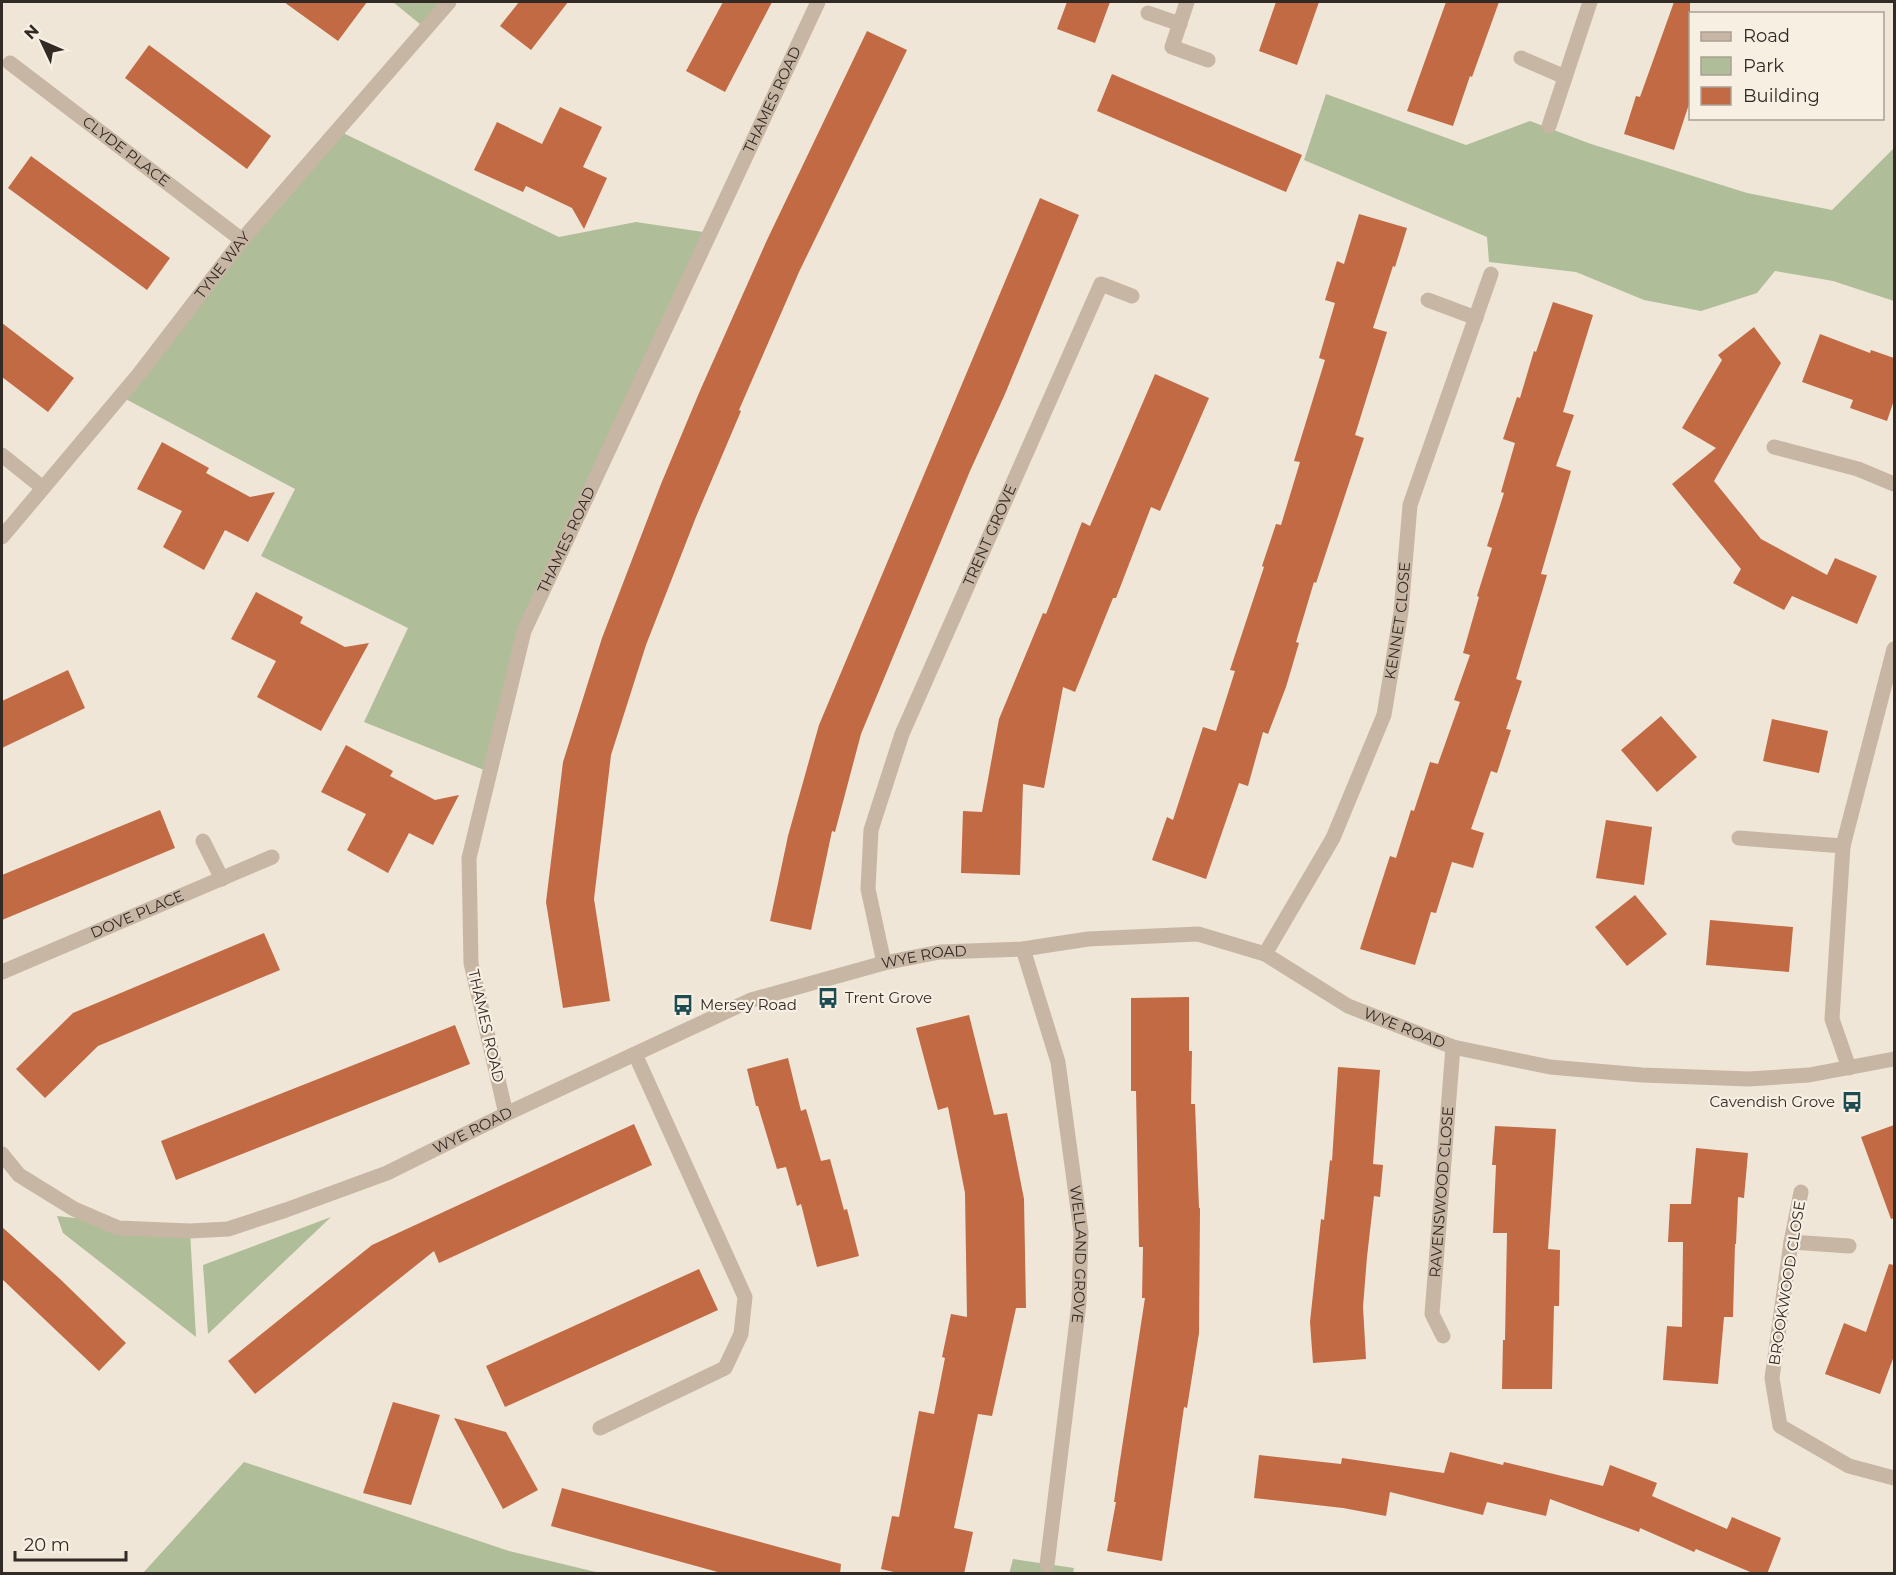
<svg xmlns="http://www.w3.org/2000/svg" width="1896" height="1575" viewBox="0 0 1896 1575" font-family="Montserrat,sans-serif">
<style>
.green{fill:#afbd98}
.building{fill:#c16a44}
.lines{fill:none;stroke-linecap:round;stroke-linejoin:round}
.minor{stroke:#c7b6a4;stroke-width:15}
.labels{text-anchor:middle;stroke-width:4.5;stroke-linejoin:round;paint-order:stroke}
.street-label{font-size:15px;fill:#322a25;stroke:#f8efe3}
.poi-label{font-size:15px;fill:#322a25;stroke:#f8efe3;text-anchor:start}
</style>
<rect width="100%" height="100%" fill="#efe6d7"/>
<path class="green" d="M 393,2 L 449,2 L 426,29 Z
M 1326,94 L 1466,145 L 1530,121 L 1591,144 L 1747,193 L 1832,210 L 1894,148 L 1894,301 L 1833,281 L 1775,271 L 1757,293 L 1701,311 L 1644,300 L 1576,272 L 1489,262 L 1487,237 L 1304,160 Z
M 339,131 L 559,237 L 636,222 L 710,233 L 524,631 L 489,772 L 364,722 L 408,628 L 261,556 L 295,489 L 120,396 Z
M 57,1216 L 190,1231 L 196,1337 L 63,1233 Z
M 331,1217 L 208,1334 L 203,1265 Z
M 244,1462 L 509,1551 L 600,1573 L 143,1573 Z
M 1013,1559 L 1074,1568 L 1073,1573 L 1009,1574 Z"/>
<path class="building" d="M 284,2 L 367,2 L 338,41 Z
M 519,2 L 568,2 L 531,50 L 500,26 Z
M 723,2 L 772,2 L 725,92 L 686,71 Z
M 1067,2 L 1110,2 L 1095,43 L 1057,29 Z
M 1276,2 L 1319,2 L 1297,65 L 1259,51 Z
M 1446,2 L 1499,2 L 1472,77 L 1470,76 L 1453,126 L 1407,111 Z
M 1674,2 L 1690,2 L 1690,101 L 1674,150 L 1624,134 L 1636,96 L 1640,97 Z
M 867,31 L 907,50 L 799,272 L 739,410 L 741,411 L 696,517 L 646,645 L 611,755 L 594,899 L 610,1001 L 563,1008 L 546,902 L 563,762 L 602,638 L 661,484 L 699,393 L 767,240 Z
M 149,45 L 271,136 L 247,169 L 125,78 Z
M 1112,74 L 1302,155 L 1286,192 L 1097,111 Z
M 560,107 L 602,127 L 583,167 L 607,178 L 584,229 L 572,208 L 526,186 L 523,192 L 474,170 L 497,122 L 542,144 Z
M 31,156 L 170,258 L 147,290 L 8,188 Z
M 1040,198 L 1079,215 L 1005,394 L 970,471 L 861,734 L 835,832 L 832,831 L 811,930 L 770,921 L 788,836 L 819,725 Z
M 1359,214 L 1407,228 L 1395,267 L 1393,266 L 1373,328 L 1387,332 L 1355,435 L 1364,438 L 1316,583 L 1314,582 L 1296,642 L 1299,643 L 1286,687 L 1268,734 L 1263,732 L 1248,786 L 1239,783 L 1206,879 L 1152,860 L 1167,817 L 1173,820 L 1203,727 L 1216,731 L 1235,671 L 1230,670 L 1264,567 L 1262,566 L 1276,524 L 1281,525 L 1300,462 L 1294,461 L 1325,360 L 1319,358 L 1335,303 L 1325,300 L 1337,261 L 1344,264 Z
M 1553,302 L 1593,315 L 1563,412 L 1574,415 L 1556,466 L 1571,471 L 1541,574 L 1547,575 L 1516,679 L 1522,681 L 1506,729 L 1511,730 L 1497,773 L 1491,771 L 1471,829 L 1484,833 L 1473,868 L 1452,862 L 1436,913 L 1431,912 L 1415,965 L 1360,949 L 1390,856 L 1396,858 L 1411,810 L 1414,811 L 1430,762 L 1438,764 L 1460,702 L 1454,700 L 1470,655 L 1463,653 L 1479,597 L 1477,596 L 1492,548 L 1487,546 L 1504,493 L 1501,492 L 1515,443 L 1503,439 L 1517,397 L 1520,398 L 1534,351 L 1536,352 Z
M 2,323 L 74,378 L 48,412 L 2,377 Z
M 1754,327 L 1781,363 L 1714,481 L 1761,539 L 1827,575 L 1835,558 L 1877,576 L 1857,624 L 1792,596 L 1784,610 L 1733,583 L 1741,569 L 1672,484 L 1716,448 L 1682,428 L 1722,360 L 1718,355 Z
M 1820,334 L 1870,353 L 1871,350 L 1894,358 L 1894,400 L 1887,421 L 1850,408 L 1853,400 L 1802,382 Z
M 1155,374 L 1209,398 L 1160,511 L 1151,507 L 1116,598 L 1113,598 L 1075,692 L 1063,687 L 1044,788 L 1023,784 L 1020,875 L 961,873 L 963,811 L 982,812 L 999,719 L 1043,613 L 1046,614 L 1082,522 L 1090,526 Z
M 162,442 L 209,468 L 206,473 L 250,497 L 275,492 L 248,542 L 225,530 L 204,570 L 163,547 L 182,511 L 137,489 Z
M 256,592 L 303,617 L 300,623 L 345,647 L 369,643 L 321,731 L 257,697 L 276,661 L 231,639 Z
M 68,670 L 85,708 L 2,748 L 2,701 Z
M 1661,716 L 1697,757 L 1657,792 L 1621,750 Z
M 1772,719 L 1828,731 L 1819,773 L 1763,761 Z
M 346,745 L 393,771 L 390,776 L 435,800 L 459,795 L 433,845 L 409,833 L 388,873 L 347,850 L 366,814 L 321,792 Z
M 160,810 L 175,848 L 2,920 L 2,875 Z
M 1606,820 L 1652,827 L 1644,885 L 1596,878 Z
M 1635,895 L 1667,934 L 1627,966 L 1595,927 Z
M 1710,920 L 1793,927 L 1789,972 L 1706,965 Z
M 264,933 L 280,970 L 98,1046 L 45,1098 L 16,1069 L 73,1013 Z
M 1189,997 L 1189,1051 L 1192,1051 L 1191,1104 L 1195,1104 L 1199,1208 L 1200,1208 L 1199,1333 L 1187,1408 L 1184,1407 L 1162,1561 L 1107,1551 L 1116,1502 L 1114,1502 L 1119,1467 L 1145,1298 L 1142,1298 L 1143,1247 L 1139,1247 L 1136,1091 L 1131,1091 L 1131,998 Z
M 969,1015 L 994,1115 L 1007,1113 L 1024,1199 L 1026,1308 L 1016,1308 L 992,1416 L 978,1414 L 954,1528 L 973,1532 L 964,1574 L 902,1574 L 881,1569 L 892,1516 L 899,1517 L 919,1411 L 934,1414 L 945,1358 L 942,1357 L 951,1314 L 967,1317 L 965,1193 L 948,1107 L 938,1110 L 916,1028 Z
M 455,1025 L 470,1064 L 176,1180 L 161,1141 Z
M 788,1058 L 801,1111 L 806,1109 L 821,1161 L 830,1159 L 844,1210 L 847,1209 L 859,1256 L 817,1267 L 801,1204 L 797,1206 L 786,1167 L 777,1169 L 758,1106 L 756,1106 L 747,1069 Z
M 1338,1067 L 1380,1070 L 1373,1164 L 1383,1165 L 1380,1197 L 1374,1196 L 1367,1257 L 1363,1307 L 1366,1359 L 1313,1363 L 1310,1322 L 1321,1219 L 1324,1220 L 1330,1160 L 1332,1161 Z
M 634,1124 L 652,1165 L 439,1263 L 434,1251 L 255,1394 L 228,1361 L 372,1245 Z
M 1894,1125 L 1894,1218 L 1891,1219 L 1861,1137 Z
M 1495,1126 L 1556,1129 L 1548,1249 L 1560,1250 L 1559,1306 L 1554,1306 L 1552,1389 L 1502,1389 L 1503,1340 L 1505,1340 L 1507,1233 L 1493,1233 L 1496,1165 L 1492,1165 Z
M 1696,1148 L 1748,1153 L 1744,1198 L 1738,1197 L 1736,1244 L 1735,1244 L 1733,1317 L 1724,1317 L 1718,1384 L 1663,1380 L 1667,1326 L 1682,1327 L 1683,1242 L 1668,1242 L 1670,1204 L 1691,1204 Z
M 2,1227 L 60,1279 L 126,1343 L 99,1371 L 2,1279 Z
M 1889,1264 L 1894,1265 L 1894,1356 L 1880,1394 L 1825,1374 L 1844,1323 L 1866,1332 Z
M 699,1269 L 718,1310 L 505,1407 L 486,1366 Z
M 393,1402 L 440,1415 L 411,1505 L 363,1493 Z
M 454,1418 L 506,1432 L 538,1490 L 503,1509 Z
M 1450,1452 L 1503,1465 L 1504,1462 L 1603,1486 L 1610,1465 L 1657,1483 L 1652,1496 L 1727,1529 L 1732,1517 L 1781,1538 L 1767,1574 L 1755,1574 L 1696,1549 L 1694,1552 L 1640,1528 L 1639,1532 L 1550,1499 L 1546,1516 L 1487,1502 L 1483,1515 L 1390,1492 L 1386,1516 L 1343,1508 L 1254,1498 L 1259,1455 L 1341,1464 L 1342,1458 L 1444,1473 Z
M 562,1488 L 841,1564 L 840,1574 L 725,1574 L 551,1526 Z"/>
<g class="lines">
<g class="minor">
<path d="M 1187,2 L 1172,47 L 1208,60"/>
<path d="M 1148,13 L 1180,24"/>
<path d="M 1521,58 L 1565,77"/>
<path id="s1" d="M 10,63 L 242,240"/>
<path d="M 1549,126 L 1590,2"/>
<path d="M 1428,300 L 1476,318"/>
<path d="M 1774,447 L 1858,469 L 1894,484"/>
<path d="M 2,455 L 43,488"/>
<path id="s2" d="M 2,537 L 139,374 L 242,240 L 449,2"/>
<path d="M 1739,838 L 1843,846"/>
<path d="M 203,841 L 222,879"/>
<path id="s3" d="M 1023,949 L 1058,1062 L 1081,1232 L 1079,1303 L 1047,1565"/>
<path id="s4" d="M 1265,954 L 1333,838 L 1384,715 L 1401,612 L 1410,505 L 1491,274"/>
<path id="s5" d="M 884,963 L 868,889 L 871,830 L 902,734 L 1101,284 L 1132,296"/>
<path id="s6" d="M 2,972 L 272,857"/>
<path d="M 1849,1068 L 1832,1019 L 1843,846 L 1894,649"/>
<path id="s7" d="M 506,1114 L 471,963 L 469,858 L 524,631 L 818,2"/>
<path id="s8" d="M 2,1154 L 19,1175 L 74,1209 L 118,1228 L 190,1231 L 228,1229 L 286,1210 L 387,1173 L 506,1114 L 751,1000 L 884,963 L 940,952 L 1023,949 L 1088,939 L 1198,934 L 1265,954 L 1348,1006 L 1453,1047 L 1550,1067 L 1642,1075 L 1749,1079 L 1809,1075 L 1894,1059"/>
<path d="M 1801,1192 L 1791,1242 L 1772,1378 L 1780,1426 L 1849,1466 L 1894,1478"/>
<path d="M 1791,1242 L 1849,1246"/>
<path id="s9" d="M 1443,1336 L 1432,1314 L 1453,1047"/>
<path d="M 600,1428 L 725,1368 L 741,1334 L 745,1297 L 635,1054"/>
</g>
</g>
<defs>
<symbol id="bus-bare" viewBox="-9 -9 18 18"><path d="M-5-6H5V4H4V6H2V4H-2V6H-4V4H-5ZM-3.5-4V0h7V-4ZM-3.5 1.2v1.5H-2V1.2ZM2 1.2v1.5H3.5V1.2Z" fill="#1d4b52" stroke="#f8efe3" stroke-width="2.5" paint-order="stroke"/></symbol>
</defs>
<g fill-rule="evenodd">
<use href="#bus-bare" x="813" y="983" width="30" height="30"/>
<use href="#bus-bare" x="668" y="990" width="30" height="30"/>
<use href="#bus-bare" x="1837" y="1087" width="30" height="30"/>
</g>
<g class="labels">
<g class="street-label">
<text dy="5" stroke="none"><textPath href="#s7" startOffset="1080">THAMES ROAD</textPath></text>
<text dy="5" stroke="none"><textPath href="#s1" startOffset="146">CLYDE PLACE</textPath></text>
<text dy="5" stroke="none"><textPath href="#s2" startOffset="350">TYNE WAY</textPath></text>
<text dy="5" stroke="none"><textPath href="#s5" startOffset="453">TRENT GROVE</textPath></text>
<text dy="5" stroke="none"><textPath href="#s7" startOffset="594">THAMES ROAD</textPath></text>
<text dy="5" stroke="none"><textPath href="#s4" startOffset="363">KENNET CLOSE</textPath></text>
<text dy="5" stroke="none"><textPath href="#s6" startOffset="147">DOVE PLACE</textPath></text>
<text dy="5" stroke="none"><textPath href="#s8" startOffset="1000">WYE ROAD</textPath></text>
<text transform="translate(486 1026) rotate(77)" y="5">THAMES ROAD</text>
<text dy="5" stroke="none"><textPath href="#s8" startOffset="1504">WYE ROAD</textPath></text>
<text dy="5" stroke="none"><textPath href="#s8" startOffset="514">WYE ROAD</textPath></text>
<text dy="5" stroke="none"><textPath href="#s9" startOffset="147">RAVENSWOOD CLOSE</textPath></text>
<text dy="5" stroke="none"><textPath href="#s3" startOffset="312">WELLAND GROVE</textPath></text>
<text transform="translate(1787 1283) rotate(-81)" y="5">BROOKWOOD CLOSE</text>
</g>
<g class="poi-label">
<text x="845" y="1003">Trent Grove</text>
<text x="700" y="1010">Mersey Road</text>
<text x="1835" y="1107" text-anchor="end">Cavendish Grove</text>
</g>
</g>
<rect width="1896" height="1575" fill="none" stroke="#322a25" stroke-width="6"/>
<rect x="1689" y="12" width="195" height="108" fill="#f8efe3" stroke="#a9a097" stroke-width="1.5"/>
<rect x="1701" y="32" width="30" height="9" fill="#c7b6a4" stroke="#a9a097" stroke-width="1.5"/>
<text x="1743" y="42" font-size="18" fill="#322a25">Road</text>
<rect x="1701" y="57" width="30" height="18" fill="#afbd98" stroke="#a9a097" stroke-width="1.5"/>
<text x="1743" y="72" font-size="18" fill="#322a25">Park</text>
<rect x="1701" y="87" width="30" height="18" fill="#c16a44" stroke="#a9a097" stroke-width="1.5"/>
<text x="1743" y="102" font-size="18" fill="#322a25">Building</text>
<g transform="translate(42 42) rotate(314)" stroke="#f8efe3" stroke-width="4.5" paint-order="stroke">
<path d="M0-4.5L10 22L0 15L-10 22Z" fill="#322a25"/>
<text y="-9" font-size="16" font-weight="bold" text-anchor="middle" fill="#322a25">N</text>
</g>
<path d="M15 1551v9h111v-9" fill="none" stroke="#322a25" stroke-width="3"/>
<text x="24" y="1551" font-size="18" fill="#322a25" stroke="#f8efe3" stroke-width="4.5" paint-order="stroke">20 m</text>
</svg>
